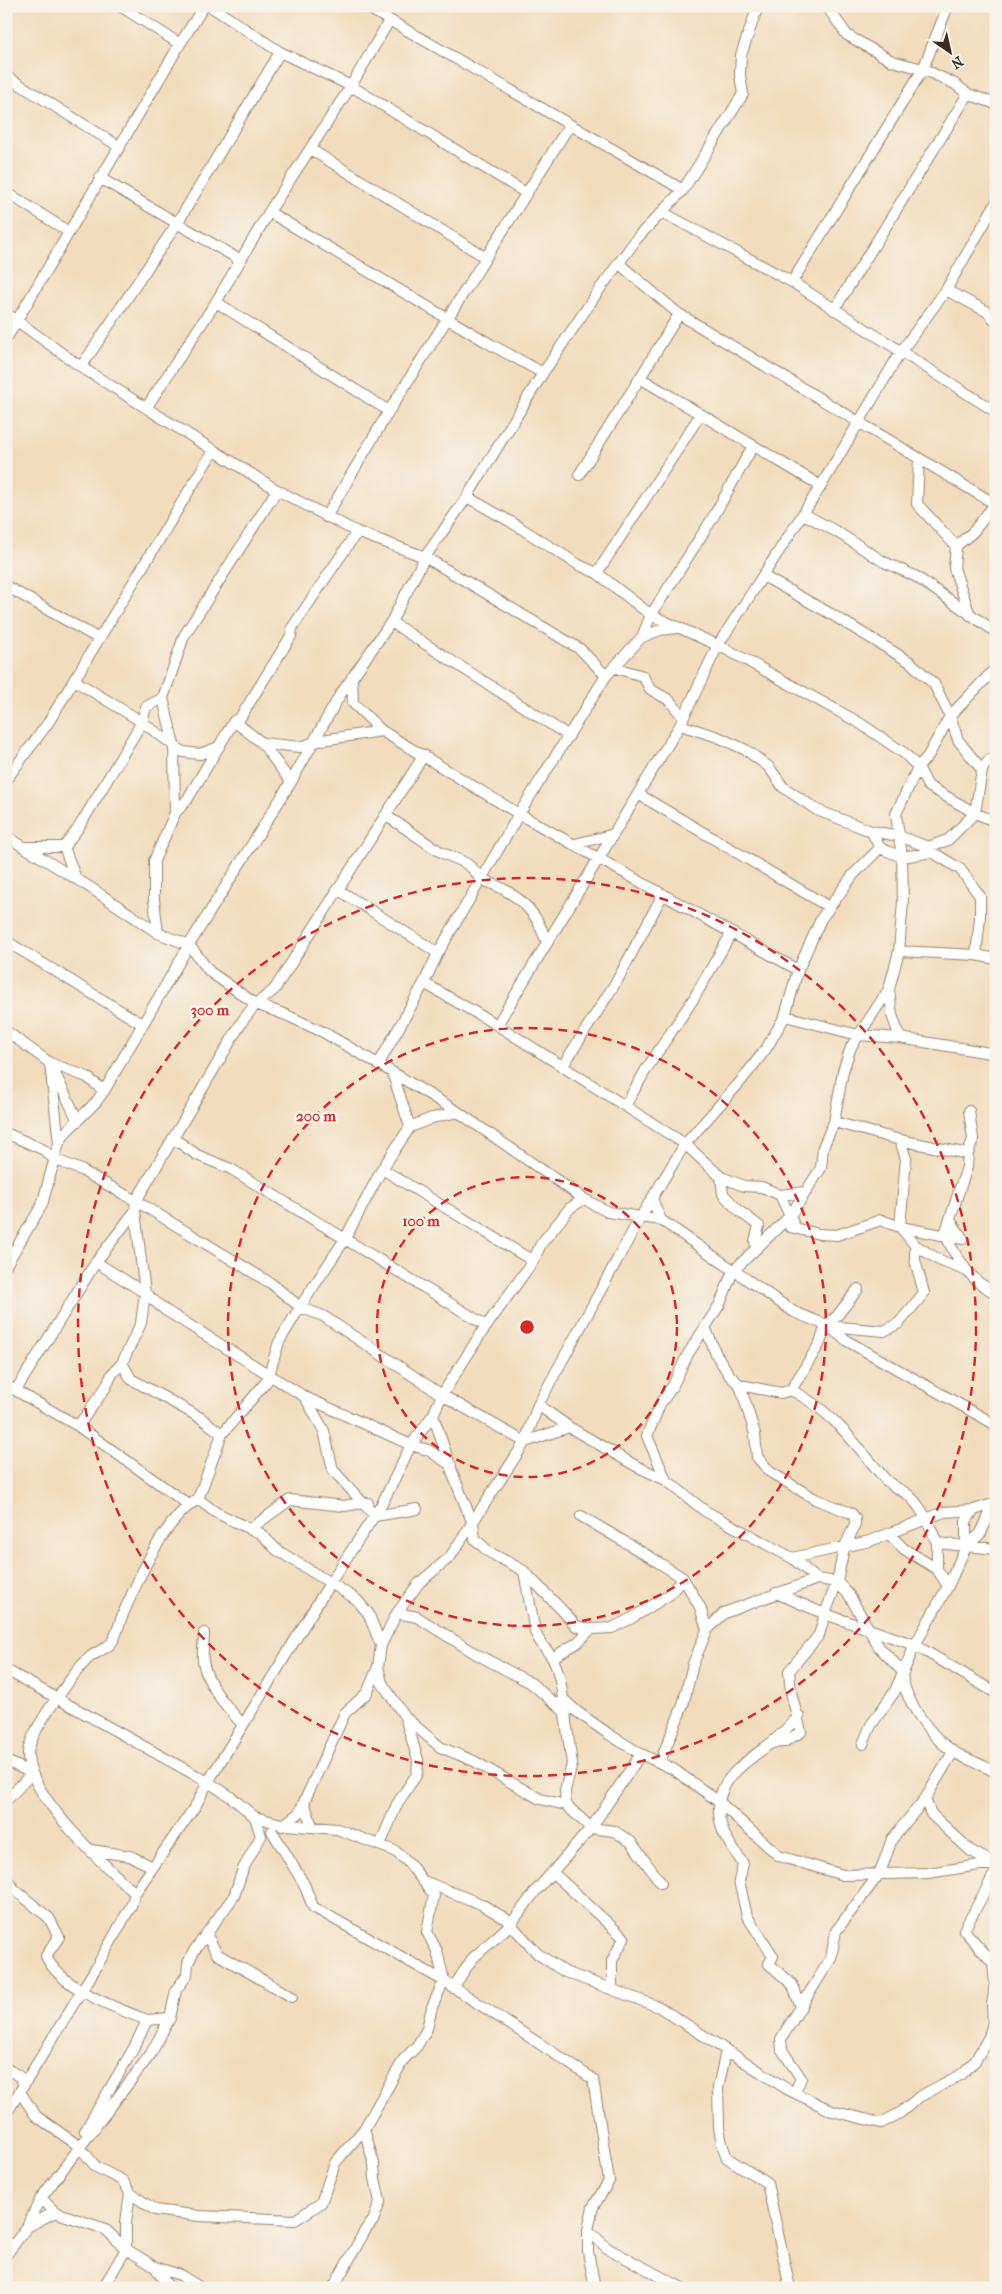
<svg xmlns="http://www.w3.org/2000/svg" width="1002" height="2294" viewBox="0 0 1002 2294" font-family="'IM FELL French Canon',serif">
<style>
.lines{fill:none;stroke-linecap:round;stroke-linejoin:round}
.minor-casing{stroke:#96836e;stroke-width:12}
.minor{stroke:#fff;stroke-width:10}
.ring{fill:none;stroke:#d62828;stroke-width:2.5;stroke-dasharray:9 6}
.centre{fill:#d62828;stroke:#f7f3e8;stroke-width:2.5}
.ring-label{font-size:15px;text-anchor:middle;font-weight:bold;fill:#d62828;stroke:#f7f3e8;stroke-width:5;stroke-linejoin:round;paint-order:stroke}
</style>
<rect width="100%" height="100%" fill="#f7f3e8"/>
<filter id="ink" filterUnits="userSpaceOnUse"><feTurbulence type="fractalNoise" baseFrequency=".02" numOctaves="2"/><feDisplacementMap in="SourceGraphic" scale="10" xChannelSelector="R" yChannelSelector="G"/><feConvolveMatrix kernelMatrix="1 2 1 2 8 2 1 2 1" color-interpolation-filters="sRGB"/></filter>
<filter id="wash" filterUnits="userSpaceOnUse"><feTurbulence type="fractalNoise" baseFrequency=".0096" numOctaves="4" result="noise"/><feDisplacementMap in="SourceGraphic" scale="20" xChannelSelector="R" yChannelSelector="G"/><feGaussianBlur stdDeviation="1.12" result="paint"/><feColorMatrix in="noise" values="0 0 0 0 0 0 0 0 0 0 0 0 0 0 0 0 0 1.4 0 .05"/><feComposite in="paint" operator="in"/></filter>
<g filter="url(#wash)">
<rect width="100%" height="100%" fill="#f2dcbd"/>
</g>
<g filter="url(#ink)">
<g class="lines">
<defs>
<path id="minor" d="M 120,6 L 180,44
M 210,6 L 280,52 L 351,86 L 526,193
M 365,6 L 683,190 L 743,94 L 740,75 L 741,55 L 758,6
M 948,6 L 923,69 L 955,84 L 968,94 L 996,104
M 6,76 L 120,147
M 310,149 L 485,257
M 100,178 L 240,260
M 6,192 L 69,232
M 269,212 L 490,344 L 543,373
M 662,212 L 792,282 L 996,412
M 618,263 L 679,314 L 995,504 L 973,532 L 956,546 L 954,568 L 970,615
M 792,282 L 923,69 L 892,61 L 847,35 L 828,8 L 820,6
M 946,290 L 986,311 L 996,321
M 216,302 L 389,411
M 834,310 L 968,94
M 6,313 L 81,367 L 277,490 L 357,532 L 425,557 L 580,649 L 606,676
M 679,314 L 640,378 L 821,486
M 6,339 L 180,44 L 204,6
M 81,367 L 178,222 L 280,52
M 146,408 L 216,302 L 269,212 L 351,86 L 389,21
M 919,458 L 917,504 L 956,546
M 579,475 L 640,378
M 467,497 L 511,522 L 579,565 L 597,573 L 651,615 L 726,649 L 858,722 L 904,753 L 918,767 L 928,786 L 975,813 L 996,822
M 804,514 L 837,532 L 884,562 L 915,576 L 996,632
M 326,517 L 389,411 L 569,126
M 597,573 L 700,415
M 763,576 L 831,614 L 910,662 L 934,684 L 950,716 L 958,740 L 982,770 L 975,813 L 948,840 L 928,847 L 899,836 L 871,831
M 6,586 L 99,639
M 391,622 L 569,736
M 642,637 L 660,630 L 677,628
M 616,668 L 643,676 L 650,689 L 669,700 L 683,717
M 352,677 L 353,703 L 382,731 L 519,814 L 798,970
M 74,680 L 142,722 L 183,752 L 200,754 L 219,747
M 234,721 L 262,743 L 291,782
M 680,725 L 718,737 L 746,750 L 769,767 L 783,787 L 817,810 L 871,831 L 880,848 L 902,857 L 903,901 L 899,951 L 976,955 L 996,959
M 262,743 L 300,747 L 322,740 L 382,731
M 982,770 L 989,760 L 996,758
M 6,780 L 48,723 L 213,451
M 638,794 L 829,907
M 175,813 L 174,745 L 163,698 L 184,636 L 277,490
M 386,816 C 403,826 419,838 436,849 C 454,861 469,858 480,879 C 501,886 522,898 535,917 C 540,924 543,934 547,942
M 6,836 L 91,888 L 158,933 L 189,945 L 210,972 L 256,1004 L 286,1015 L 323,1032 L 392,1072 L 458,1112 L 584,1199 L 608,1212 L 661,1220 L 794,1312 L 826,1325 L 849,1342 L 996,1425
M 575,844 L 611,835
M 25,847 L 64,847
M 64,847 L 79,827 L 142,722 L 146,707 L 163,698
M 64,847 L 76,879
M 337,889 L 438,953
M 158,933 L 154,900 L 154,861 L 175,813 L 187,800 L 234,721 L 240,718 L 291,636 L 292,628 L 357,532
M 6,941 L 142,1024
M 976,955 L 980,917 L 980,896 L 960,869 L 932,852 L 902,857 L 896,814 L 918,767 L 928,756 L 950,716 L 996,668
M 424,983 L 497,1025 L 685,1144 L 721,1177 L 744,1186 L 762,1187 L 780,1195 L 795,1227
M 889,989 L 892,1015 L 900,1038
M 785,1016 L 858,1035 L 900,1038 L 996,1054
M 497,1025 L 680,725 L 718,645 L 821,486 L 900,353 L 946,290 L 996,203
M 6,1031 L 50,1063 L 78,1121
M 378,1065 L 424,983 L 438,953 L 519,814 L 606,676 L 642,637 L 651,615 L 712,519 L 753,446
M 562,1067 L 618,979 L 663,894
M 392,1072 L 410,1127
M 625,1106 L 647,1068 L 694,998 L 731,934
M 6,1133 L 44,1150 L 54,1159 L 81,1170 L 136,1201 L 272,1284 L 300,1307 L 323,1316 L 442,1395 L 525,1442 L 569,1427
M 173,1138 L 197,1155 L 231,1169 L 487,1326
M 900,1140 L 968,1154
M 59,1143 L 50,1063 L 87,1077 L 104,1091
M 382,1169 L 533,1261
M 721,1177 L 723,1194 L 739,1211 L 759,1226 L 755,1241 L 756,1248
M 780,1195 L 806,1192
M 652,1199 L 661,1220
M 790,1227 L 819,1234 L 837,1235 L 881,1220 L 900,1227 L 963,1239 L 950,1220
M 915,1245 L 939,1260 L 967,1271 L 978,1282 L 996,1294
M 96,1262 L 145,1293 L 165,1310 L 305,1397 L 411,1445 L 428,1450 L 451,1465
M 6,1265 L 42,1205 L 59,1143 L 66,1132 L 96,1102 L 104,1091 L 189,945 L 291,782 L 340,695 L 391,622 L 425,557 L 467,497 L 543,373 L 599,290 L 638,237 L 683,190
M 967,1271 L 954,1252 L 945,1234 L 967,1167 L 968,1154 L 973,1139 L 969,1111
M 828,1326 L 884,1331 L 899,1323 L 924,1293 L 915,1260 L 915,1245 L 900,1227 L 906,1159 L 900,1140 L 834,1122
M 706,1329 L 716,1354 L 730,1376 L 740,1385 L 755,1434 L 757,1457 L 770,1472 L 815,1499 L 851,1513 L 855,1518 L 855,1525 L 844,1548 L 837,1582 L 825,1614 L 915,1645 L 996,1693
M 122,1363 L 131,1379 L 201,1418 L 222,1434
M 6,1385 L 78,1426 L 189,1505
M 740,1385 L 781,1393 L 791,1390 L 820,1343 L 826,1325 L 837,1316 L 858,1289
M 16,1390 L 96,1262 L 135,1211 L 136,1201 L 243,1020 L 256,1004 L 274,990 L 424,755
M 791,1390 C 834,1412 855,1444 885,1479 C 891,1486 900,1489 907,1494 C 922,1506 930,1526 937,1543 L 996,1549
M 305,1397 L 324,1431 L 333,1470 L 363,1503 L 368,1503
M 538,1405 L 569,1427 L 636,1466 L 666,1480 L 705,1511 L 792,1558 L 817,1579 L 837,1582 L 849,1595 L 879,1647 L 902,1671 C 902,1697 930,1736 951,1750 C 965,1760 982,1763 996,1773
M 433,1415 L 454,1477 L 473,1524 L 475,1539 L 489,1552 L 524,1571 L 535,1632 C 539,1642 545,1648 551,1656 C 559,1669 561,1684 563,1699 L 576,1711 L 610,1735 L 641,1754 L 673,1769 L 718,1801 L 779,1856 L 843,1875 L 928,1873 L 980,1865 L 996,1865
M 78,1426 L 106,1387 L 112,1374 L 122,1363 L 141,1323 L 145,1293 L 135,1211
M 666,1480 L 647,1436 L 660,1404 L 672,1387 L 688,1354 L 720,1304 L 733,1271 L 790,1216 L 821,1168 L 823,1147 L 834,1122 L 843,1071 L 851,1047 L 889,989 L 899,951
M 198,1499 L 215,1512 L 250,1529 L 290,1500 L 344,1506 L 363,1503 L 375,1516 L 417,1509
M 581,1516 L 650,1557 L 683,1578 L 700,1607 L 707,1630 L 693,1664 L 683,1705 L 660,1762
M 250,1529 L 260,1533 L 277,1550 L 356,1599 L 368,1613 L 381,1645 L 378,1667 L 367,1693 L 345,1713 L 304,1802 L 312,1826
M 889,1534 L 904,1549 L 937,1569 L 948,1586
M 966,1547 L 981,1533 L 994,1504
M 792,1558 L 870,1541 L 944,1512 L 974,1510 L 996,1503
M 937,1569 L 937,1543
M 524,1571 C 541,1590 560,1606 576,1626 L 591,1629
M 397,1613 L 417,1617 L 478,1655 L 531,1683 L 566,1713
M 707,1630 L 724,1613 L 817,1579
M 381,1645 L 397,1613 L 419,1583 L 450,1557 L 525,1442 L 538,1405 L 640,1218 L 685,1144 L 741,1081 L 766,1049 L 785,1016 L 798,970 L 821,919 L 853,875 L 880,848
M 552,1658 L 577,1643 L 591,1629 L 612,1628 L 632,1618 L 669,1595 L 683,1578
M 378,1667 L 382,1683 L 405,1717 L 418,1760 L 417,1774 L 397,1804 L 380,1845
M 6,1670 L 208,1782 L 231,1797 L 255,1817 L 285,1825 L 337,1829 L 395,1851 L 408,1862 L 434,1895 L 427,1932 L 437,1951 L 444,1981 L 432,2007 L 427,2029 L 417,2046 L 404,2059 L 364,2129 L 374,2164 L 375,2178 L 380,2202 L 373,2221 L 366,2229 L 333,2288
M 563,1700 L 572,1764 L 565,1790 L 566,1805 L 591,1828 L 614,1831 L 631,1842 L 661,1883
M 799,1716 C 790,1725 781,1735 771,1743 C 741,1766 708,1784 722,1828 C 725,1840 737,1853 743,1864 L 739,1881 L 747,1916 L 773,1956 L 769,1964 L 792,1984 L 801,2007
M 405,1717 L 440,1747 L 474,1761 L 540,1799 L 566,1805
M 243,1725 L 330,1583 L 382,1504 L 411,1445 L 433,1415 L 442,1395 L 480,1335 L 533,1261 L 541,1244 L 570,1208 L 584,1199
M 771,1743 L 784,1742 L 801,1732 L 791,1692 L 789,1671 L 819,1635 L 825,1614 L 776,1593
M 863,1744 L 871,1725 L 895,1691 L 915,1645 L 948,1586 L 966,1547 L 966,1521 L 974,1510
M 953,1752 L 925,1799 L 931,1814 L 971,1851 L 996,1864
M 6,1761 L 32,1773 L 6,1801
M 282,1826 L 299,1813 L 304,1802
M 272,1831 L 304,1884 L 313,1907 L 444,1981 L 593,2079 L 609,2181 L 593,2207 L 588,2230 L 607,2248 L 682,2288
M 91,1850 L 130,1856 L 153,1867
M 552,1872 L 624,1938 L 612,1961 L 612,1989
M 6,1878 L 14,1889 L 49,1918 L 59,1937 L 46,1956 C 60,1988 116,2008 147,2020
M 426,1882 L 481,1904 L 506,1919 L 538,1954 L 565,1972 L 659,2007 L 787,2089 L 832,2111 L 881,2123 L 900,2113 L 919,2097 L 962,2074 L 975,2061 L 989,2037 L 993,2023 L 992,2005 L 995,1984 L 993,1963 L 964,1930 L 996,1871
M 135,1893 C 105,1866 29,1797 28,1755 C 27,1741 48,1710 57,1698 C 66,1686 78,1667 90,1657 C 96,1652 107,1649 112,1642 C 117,1635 119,1623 123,1614 C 139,1578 163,1520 198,1499 L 222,1434 L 267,1381 L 279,1342 L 300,1307 L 345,1239 L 382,1169 L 410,1127 L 432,1118 L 458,1112
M 206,1934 L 217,1954 L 292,1997
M 453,1988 L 472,1959 L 511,1924 L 534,1893 L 591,1828 L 641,1754
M 726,2051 L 718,2088 L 719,2127 L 722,2144 L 727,2158 L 767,2183 L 790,2288
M 6,2068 L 20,2077 L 23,2083
M 20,2092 L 36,2116 L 79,2146 L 96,2167 L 123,2181 L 130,2193 L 126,2222 L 126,2249 L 155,2267 L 169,2288
M 795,2092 L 801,2078 L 782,2050 L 781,2039 L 831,1958 L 836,1931 L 880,1873 L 892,1839 L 925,1799
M 6,2114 L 97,1966 L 131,1906 L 135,1893 L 196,1805 L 208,1782 L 243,1725 C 227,1707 207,1686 203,1661 C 202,1652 204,1642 204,1633
M 85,2131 L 135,2046 L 147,2020 L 170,2018
M 130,2193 L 155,2210 L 199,2216 L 295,2220 L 321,2203 L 335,2163 L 364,2129
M 41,2198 L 55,2212 L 105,2229 L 126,2249 L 103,2288
M 27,2227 L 55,2212
M 588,2230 L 588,2252 L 595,2288
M 6,2255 L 27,2227 L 41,2198 L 150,2055 L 170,2018 L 176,1990 L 187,1975 L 188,1963 L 194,1951 L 234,1896 L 243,1869 L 261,1836 L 255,1817
M 155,2267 L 180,2275 L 201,2288"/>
</defs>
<use href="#minor" class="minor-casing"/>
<use href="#minor" class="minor"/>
</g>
</g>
<g class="ring">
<circle cx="527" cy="1327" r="150"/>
<circle cx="527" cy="1327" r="299"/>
<circle cx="527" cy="1327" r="449"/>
</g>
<circle cx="527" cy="1327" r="8" class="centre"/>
<g class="ring-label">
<text x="210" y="1015">300 m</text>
<text x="316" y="1121">200 m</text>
<text x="421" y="1226">100 m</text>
</g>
<rect width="1002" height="2294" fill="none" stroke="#f7f3e8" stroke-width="25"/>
<g transform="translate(950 52) rotate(146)" stroke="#f7f3e8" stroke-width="4" paint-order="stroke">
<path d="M0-4L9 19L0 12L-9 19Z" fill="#3b2a1e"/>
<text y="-8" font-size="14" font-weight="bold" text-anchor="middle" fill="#3b2a1e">N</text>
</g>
</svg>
